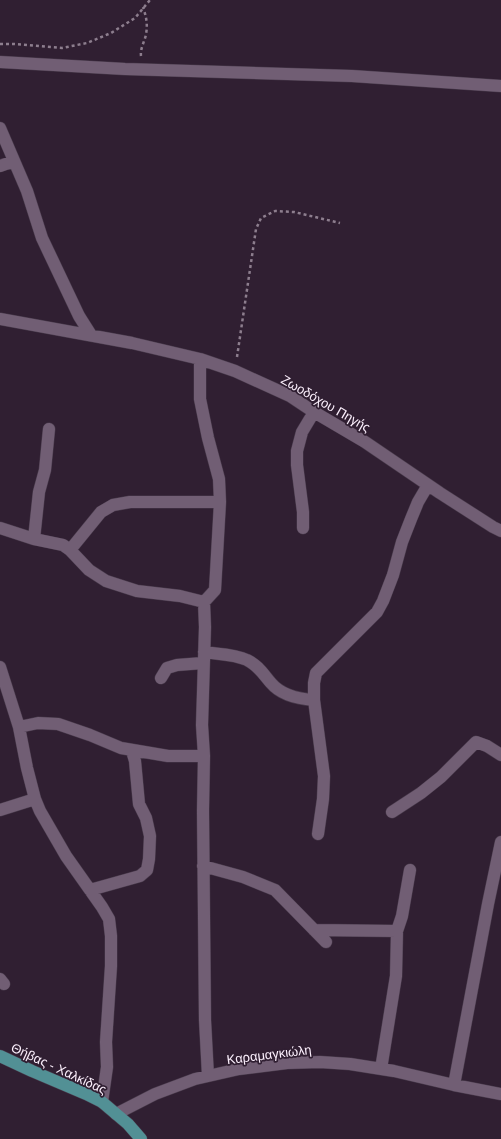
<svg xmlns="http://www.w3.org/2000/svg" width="501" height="1139" viewBox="0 0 501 1139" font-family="Arial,sans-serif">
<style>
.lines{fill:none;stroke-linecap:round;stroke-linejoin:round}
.street-casing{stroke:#493b4c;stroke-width:13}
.primary-casing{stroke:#493b4c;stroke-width:13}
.path{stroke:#8d7e8e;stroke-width:2.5;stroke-dasharray:3 3;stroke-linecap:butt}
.street{stroke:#715e74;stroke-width:12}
.primary{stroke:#529095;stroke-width:12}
.labels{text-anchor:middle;stroke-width:3.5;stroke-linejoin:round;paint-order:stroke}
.street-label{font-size:13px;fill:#fcf0fd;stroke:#301f32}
</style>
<rect width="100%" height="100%" fill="#301f32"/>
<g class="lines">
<defs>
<path id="street" d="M 0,62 L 125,69 L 352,76 L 501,86
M 0,128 L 27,191 L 42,238 L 79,316 L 91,335
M 0,166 L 14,161
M 0,319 L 132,343 L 200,359 L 235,371 L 290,396 L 314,412 L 365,442 L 440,493 L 493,527 L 501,531
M 200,359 L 200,399 L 208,438 L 219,479 L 220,502 L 215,590 L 204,602
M 0,528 L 34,539 L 63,545 L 70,550 L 89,570 L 106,581 L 137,591 L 180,596 L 204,602 L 205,627 L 202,725 L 204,756 L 203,811 L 205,1020 L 208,1076
M 303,528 L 303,512 L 297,465 L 297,451 L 302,432 L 314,412
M 34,539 L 39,492 L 45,470 L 49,429
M 70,550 L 101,512 L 113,505 L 130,502 L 220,502
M 204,652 C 216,654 235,654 247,660 C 258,665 264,675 271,683 C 281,695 299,699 314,700
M 0,667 L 19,727 L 27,768 L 35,799 L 40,811 L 66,856 L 102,907 L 109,919 L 111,936 L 111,966 L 106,1042 L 107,1067 L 102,1102
M 161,678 L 167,668 L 177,665 L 203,663
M 19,727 L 38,723 L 58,724 L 90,735 L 121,748 L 168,756 L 204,756
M 0,810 L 35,799
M 392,812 L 421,793 L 441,777 L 476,742 L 487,746 L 501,755
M 318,834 L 323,799 L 324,776 L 314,700 L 314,683 L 316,673 L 377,612 L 383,601 L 393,575 L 402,542 L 411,519 L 418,502 L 428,485
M 203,866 L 243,877 L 275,890 L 326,942
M 90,890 L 140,876 L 147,870 L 149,859 L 150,836 L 146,818 L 139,804 L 135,761 L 132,751
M 314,930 L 397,931
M 0,979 L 4,984
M 381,1069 L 396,976 L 397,931 L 402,916 L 410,870
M 454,1085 L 488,904 L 501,842
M 116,1114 L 155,1094 L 195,1079 L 239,1069 L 287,1063 L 320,1062 L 350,1064 L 394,1071 L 454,1085 L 501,1094"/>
<path id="primary" d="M 0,1056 L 32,1071 L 86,1094 L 102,1102 L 128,1124 L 141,1139"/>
</defs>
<use href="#street" class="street-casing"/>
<use href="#primary" class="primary-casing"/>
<path class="path" d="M 0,44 L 14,44 L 62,48 L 87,43 L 111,33 L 135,18 L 150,0
M 141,56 C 140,48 145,41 146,34 C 148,24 146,16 143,7
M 237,357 L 256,229 L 261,218 L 275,211 L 294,212 L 340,223"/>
<use href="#street" class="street"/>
<use href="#primary" class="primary"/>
</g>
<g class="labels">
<g class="street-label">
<text transform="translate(326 403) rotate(30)" y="5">Ζωοδόχου Πηγής</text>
<text transform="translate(269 1054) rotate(-7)" y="5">Καραμαγκιώλη</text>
<text transform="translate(59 1068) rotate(25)" y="5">Θήβας - Χαλκίδας</text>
</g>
</g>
</svg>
